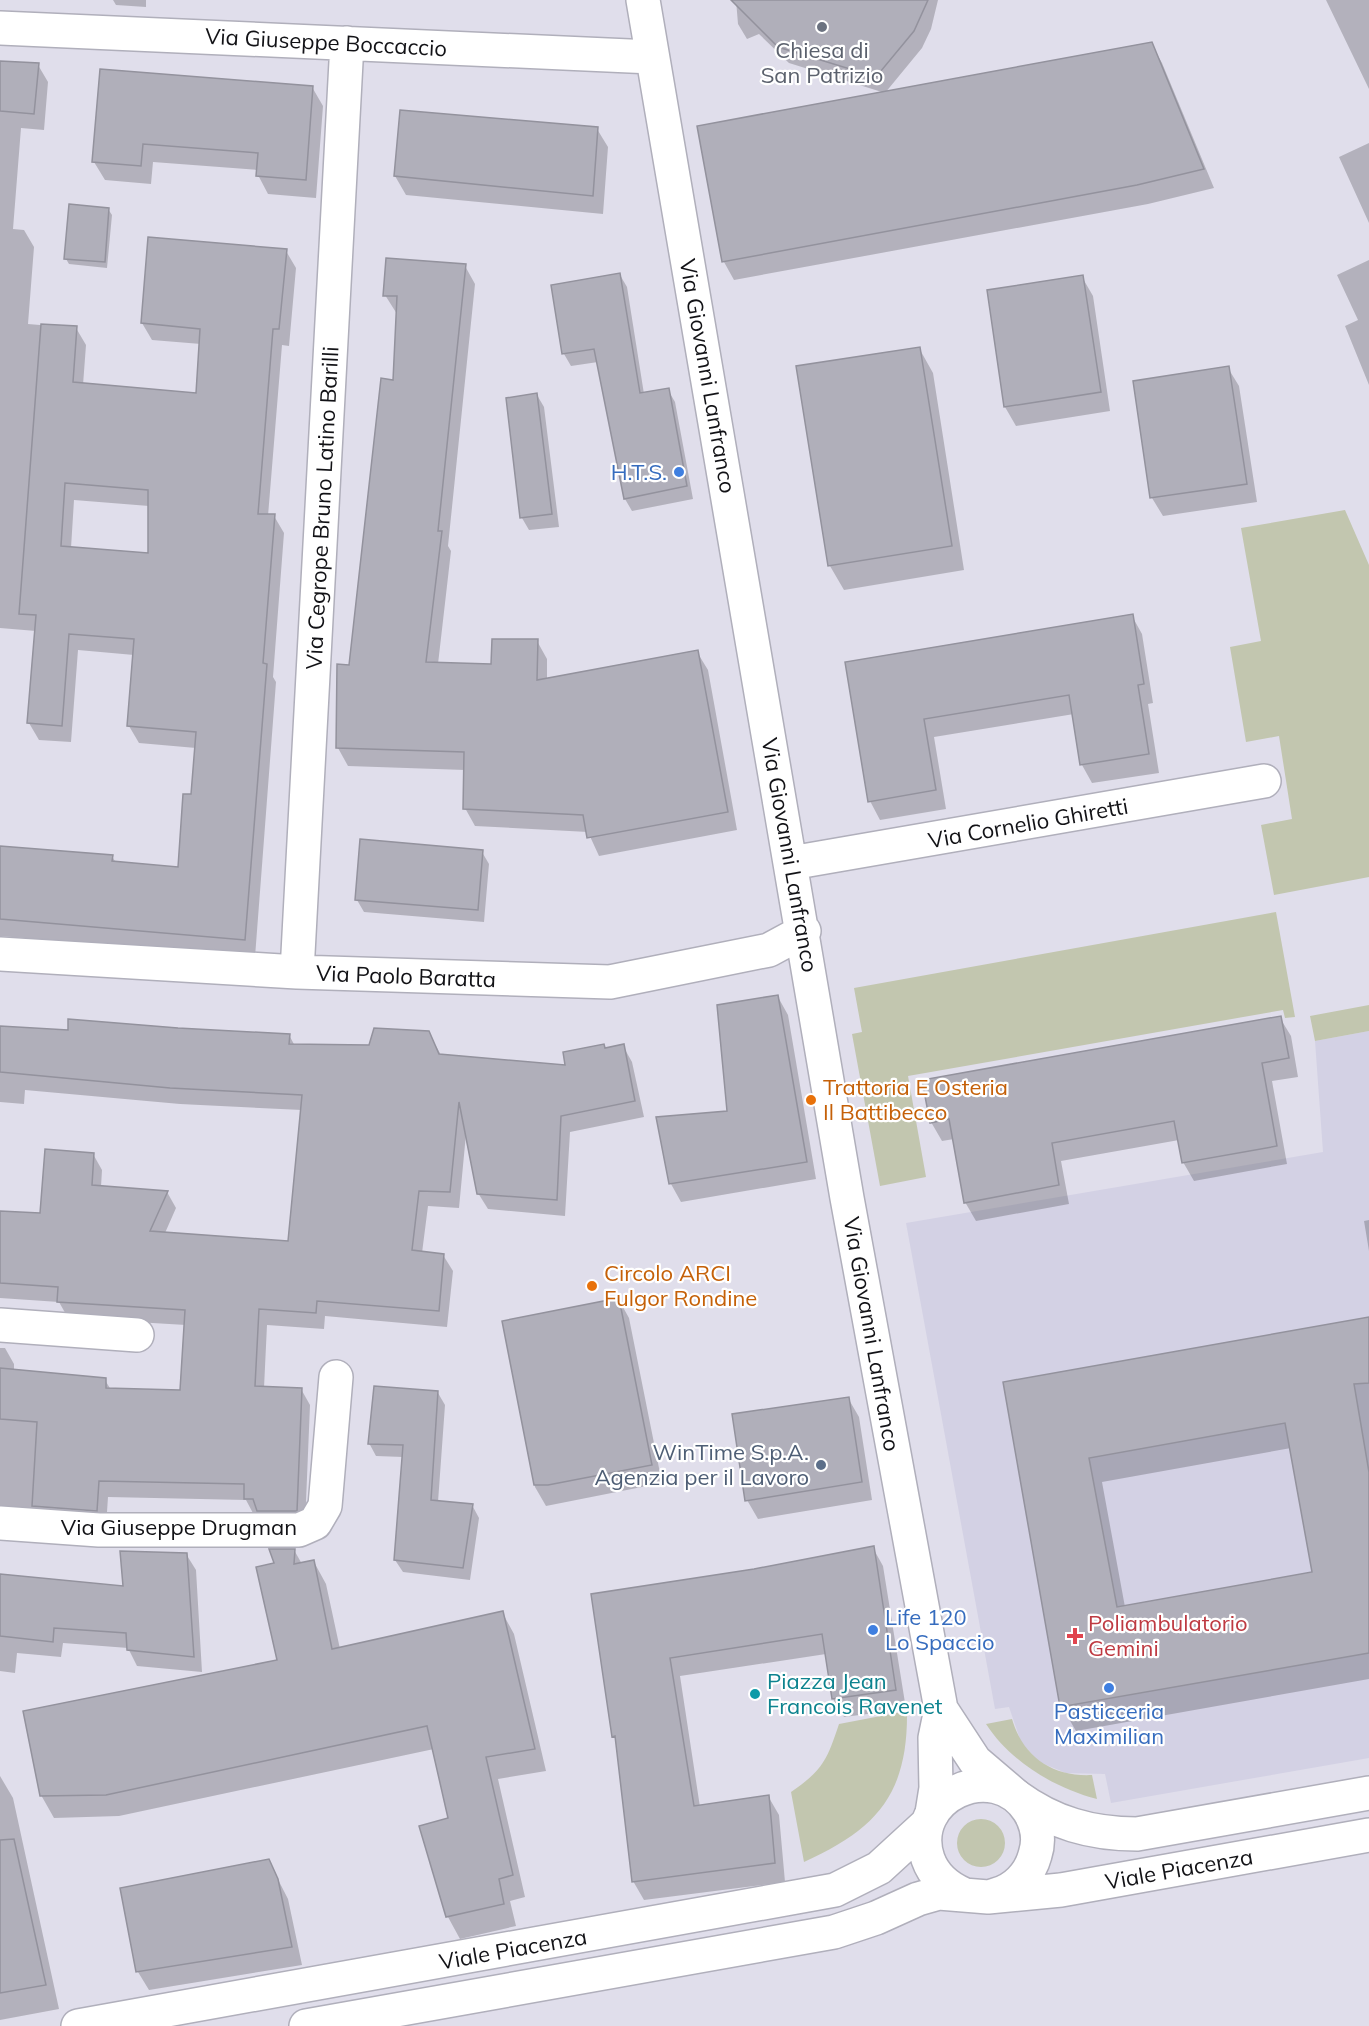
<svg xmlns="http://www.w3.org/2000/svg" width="1369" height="2026" viewBox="0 0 1369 2026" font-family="Mulish,sans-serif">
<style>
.built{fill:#d3d1e4}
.green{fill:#c2c6af}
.shadow{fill:#0003;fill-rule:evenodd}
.building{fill:#b0afba;stroke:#93929d;stroke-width:1.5;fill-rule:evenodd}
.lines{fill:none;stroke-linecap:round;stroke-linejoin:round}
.street-casing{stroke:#b0afbb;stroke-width:36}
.secondary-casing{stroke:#b0afbb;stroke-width:36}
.street{stroke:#fff;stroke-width:33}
.secondary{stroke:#fff;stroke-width:33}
.worship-dot{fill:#6b7280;stroke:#fff;stroke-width:2}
.shop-dot{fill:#3f7fe0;stroke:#fff;stroke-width:2}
.food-dot{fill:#e8710a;stroke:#fff;stroke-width:2}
.service-dot{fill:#5c6f8a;stroke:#fff;stroke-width:2}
.health-dot{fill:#e0444e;stroke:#fff;stroke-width:2}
.culture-dot{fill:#0f9aa8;stroke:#fff;stroke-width:2}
.labels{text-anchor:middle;stroke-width:4.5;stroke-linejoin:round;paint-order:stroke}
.street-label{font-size:22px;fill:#121216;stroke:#fff}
.worship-label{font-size:22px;fill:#5b616d;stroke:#fff}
.shop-label{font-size:22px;fill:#366cbe;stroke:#fff;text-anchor:end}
.food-label{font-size:22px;fill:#c56008;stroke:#fff;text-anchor:start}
.service-label{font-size:22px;fill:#4e5e75;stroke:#fff;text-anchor:end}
.health-label{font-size:22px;fill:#be3a42;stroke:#fff;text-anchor:start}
.culture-label{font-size:22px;fill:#0d838f;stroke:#fff;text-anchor:start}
</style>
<rect width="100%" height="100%" fill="#e0deeb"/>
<path class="built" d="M 1369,1031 L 1369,1758 L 1111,1803 L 1105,1774 L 1066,1773 L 1039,1762 L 1021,1742 L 1009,1707 L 995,1709 L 906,1223 L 1323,1152 L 1315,1041 Z"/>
<path class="green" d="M 1345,510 L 1369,565 L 1369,877 L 1274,895 L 1261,825 L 1292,819 L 1279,736 L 1246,742 L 1230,647 L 1261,641 L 1241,528 Z
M 1276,912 L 1295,1017 L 1285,1018 L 1283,1010 L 908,1076 L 926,1177 L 880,1186 L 852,1034 L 862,1032 L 854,988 Z
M 1369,1005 L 1369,1031 L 1315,1041 L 1310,1016 Z
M 907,1711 C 908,1794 877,1829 804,1862 L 791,1792 C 823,1770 827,1760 839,1724 Z
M 1012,1719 C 1023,1757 1053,1777 1092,1775 L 1097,1799 C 1054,1788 1010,1761 986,1724 Z
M957 1843a24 24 0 1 1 48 0a24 24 0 1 1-48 0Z"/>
<path class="shadow" d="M 113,0 L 146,0 L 146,7 L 116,5 Z
M 736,0 L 938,0 L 931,29 L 922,48 L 885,93 L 789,63 L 759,34 L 747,39 L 738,24 Z
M 1326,0 L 1369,0 L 1369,89 Z
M 1151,44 L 1162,63 L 1214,188 L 1148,204 L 734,280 L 724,262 L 699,127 Z
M 0,62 L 38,65 L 48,82 L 44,130 L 21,128 L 13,229 L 24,230 L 34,247 L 28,324 L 76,328 L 86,345 L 83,385 L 197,395 L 201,344 L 152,340 L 142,323 L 286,251 L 296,268 L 289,346 L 282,345 L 268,516 L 274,516 L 284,533 L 273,677 L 276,682 L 255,957 L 0,936 L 0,847 L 112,856 L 116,863 L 179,868 L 192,795 L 196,748 L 139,743 L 129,726 L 134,655 L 78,650 L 71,742 L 39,740 L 29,723 L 36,631 L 0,628 ZM 74,500 L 149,506 L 149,555 L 71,548 Z
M 101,70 L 312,87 L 323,106 L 316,198 L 268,194 L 258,175 L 258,170 L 153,162 L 151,184 L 105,180 L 94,162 Z
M 401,111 L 597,129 L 608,147 L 603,214 L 406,195 L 395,176 Z
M 1369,143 L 1369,223 L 1339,157 Z
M 108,209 L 112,215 L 107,268 L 69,264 L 66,259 Z
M 1369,260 L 1369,385 L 1345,326 L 1358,320 L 1337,275 Z
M 465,266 L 475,284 L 448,546 L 451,551 L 438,664 L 493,666 L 537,641 L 547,659 L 547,679 L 697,652 L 708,670 L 737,830 L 599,856 L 588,832 L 475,826 L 465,808 L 465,770 L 348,766 L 338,748 L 394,381 L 397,314 L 385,295 Z
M 620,275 L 627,287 L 644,394 L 668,390 L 675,402 L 693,499 L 632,511 L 625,499 L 598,362 L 571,366 L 564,354 L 553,286 Z
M 1082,277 L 1093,296 L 1110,411 L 1016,426 L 1005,407 L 988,291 Z
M 919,348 L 933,373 L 964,570 L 844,590 L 830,566 Z
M 1228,368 L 1239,386 L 1257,502 L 1163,516 L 1152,498 Z
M 537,395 L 544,407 L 559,527 L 529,530 L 522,518 L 508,399 Z
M 1132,616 L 1142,634 L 1153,703 L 1148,704 L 1159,773 L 1092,783 L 1082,765 L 1074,714 L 934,737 L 946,809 L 880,820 L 870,801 L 847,663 Z
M 482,852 L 489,864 L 484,922 L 364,912 L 357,900 Z
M 778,997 L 788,1015 L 816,1179 L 681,1202 L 671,1184 L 658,1119 L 728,1112 Z
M 1280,1018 L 1291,1036 L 1298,1077 L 1272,1081 L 1287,1164 L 1194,1181 L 1183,1162 L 1179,1140 L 1061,1161 L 1069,1204 L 976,1221 L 965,1202 L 954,1139 L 942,1141 L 931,1122 Z
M 0,1028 L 69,1032 L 177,1030 L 289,1035 L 295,1046 L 370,1047 L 428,1032 L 441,1055 L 567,1067 L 604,1045 L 606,1049 L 623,1046 L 632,1062 L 644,1117 L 570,1132 L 565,1216 L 488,1209 L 478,1193 L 466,1134 L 459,1208 L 428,1206 L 422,1253 L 443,1255 L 453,1271 L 447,1327 L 325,1316 L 324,1329 L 267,1325 L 264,1388 L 301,1389 L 310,1405 L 305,1526 L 254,1515 L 246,1500 L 108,1497 L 106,1527 L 0,1513 L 0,1348 L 5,1348 L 14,1364 L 14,1371 L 105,1380 L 111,1390 L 182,1392 L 186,1325 L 68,1318 L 59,1302 L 0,1298 L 0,1212 L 42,1215 L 93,1154 L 102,1170 L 101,1187 L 167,1192 L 176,1208 L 165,1233 L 289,1243 L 302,1110 L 180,1104 L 25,1090 L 24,1104 L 0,1102 Z
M 1369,1220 L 1369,1251 L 1364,1221 Z
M 619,1300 L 629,1318 L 662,1483 L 546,1506 L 535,1487 L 503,1322 Z
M 1369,1319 L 1369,1679 L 1076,1731 L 1062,1707 L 1005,1384 ZM 1291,1448 L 1314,1574 L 1125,1607 L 1102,1482 Z
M 438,1393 L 445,1405 L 438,1502 L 472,1505 L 479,1518 L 470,1580 L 403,1572 L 395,1560 L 403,1457 L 376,1456 L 369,1443 Z
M 848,1398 L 859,1417 L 872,1500 L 758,1519 L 747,1500 Z
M 873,1548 L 883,1566 L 906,1709 L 844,1717 L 833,1699 L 826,1654 L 680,1676 L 700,1807 L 768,1796 L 779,1815 L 785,1882 L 644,1900 L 633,1881 L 618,1743 L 614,1736 L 593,1595 L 754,1571 Z
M 294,1550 L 302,1564 L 314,1562 L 326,1584 L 340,1649 L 502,1612 L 514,1634 L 546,1771 L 498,1779 L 525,1897 L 510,1901 L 516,1926 L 460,1939 L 448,1917 L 450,1819 L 434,1749 L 119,1816 L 54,1818 L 41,1795 L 278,1662 L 276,1564 Z
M 186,1554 L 196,1570 L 202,1672 L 137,1666 L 128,1648 L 63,1643 L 61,1657 L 17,1653 L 15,1673 L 0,1671 L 0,1575 L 124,1588 Z
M 0,1776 L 13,1798 L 59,2009 L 0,2020 Z
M 268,1860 L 288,1899 L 302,1965 L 149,1990 L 138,1972 L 122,1889 Z"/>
<path class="building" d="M 731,0 L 928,0 L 914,31 L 876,77 L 778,47 Z
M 1152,42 L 1204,169 L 1137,185 L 722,262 L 697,126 Z
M 0,61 L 39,63 L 34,114 L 0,111 Z
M 100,69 L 313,86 L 306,180 L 256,176 L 258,153 L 143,144 L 141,166 L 92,162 Z
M 400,110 L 598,127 L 593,196 L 394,176 Z
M 69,204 L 109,208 L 105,262 L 64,259 Z
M 148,237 L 287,249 L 279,329 L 273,329 L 258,514 L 275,514 L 263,663 L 267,664 L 245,940 L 0,919 L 0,846 L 113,855 L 112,861 L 178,867 L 183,794 L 191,794 L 196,732 L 127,726 L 134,639 L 69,634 L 62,726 L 27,723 L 36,615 L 19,614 L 41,324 L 77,326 L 73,382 L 196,393 L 200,329 L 141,323 ZM 65,483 L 148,490 L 148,553 L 61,546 Z
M 386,258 L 466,264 L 438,531 L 442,531 L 426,662 L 491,664 L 492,639 L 538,639 L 537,680 L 698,650 L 728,812 L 587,838 L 583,815 L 463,809 L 464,752 L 336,748 L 337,664 L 349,665 L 381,378 L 393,380 L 397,296 L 383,296 Z
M 620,273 L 640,393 L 669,388 L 687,486 L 624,499 L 594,349 L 562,354 L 551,285 Z
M 1083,275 L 1101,392 L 1004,407 L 987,290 Z
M 920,347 L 952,546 L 828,566 L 796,366 Z
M 1229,366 L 1247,484 L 1150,498 L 1133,381 Z
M 537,393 L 552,514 L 520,518 L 506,398 Z
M 1133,614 L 1144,684 L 1138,685 L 1149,754 L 1080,765 L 1069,695 L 924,719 L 936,790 L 868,802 L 845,662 Z
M 360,839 L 483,850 L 478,910 L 355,900 Z
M 778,995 L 807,1162 L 669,1184 L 656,1117 L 727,1111 L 717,1005 Z
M 1281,1016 L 1289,1058 L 1262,1063 L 1277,1146 L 1182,1163 L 1174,1121 L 1052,1143 L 1059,1185 L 964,1203 L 949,1119 L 930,1123 L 922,1080 Z
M 68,1019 L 178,1028 L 290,1034 L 289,1044 L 369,1045 L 374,1028 L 429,1031 L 439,1054 L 565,1065 L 563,1052 L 604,1044 L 605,1048 L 624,1044 L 635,1101 L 561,1116 L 557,1200 L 477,1194 L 459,1102 L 450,1192 L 419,1191 L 412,1250 L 444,1254 L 439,1311 L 317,1301 L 316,1313 L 259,1309 L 255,1386 L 302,1388 L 297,1511 L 257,1511 L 253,1499 L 244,1499 L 244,1484 L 99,1481 L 97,1511 L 32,1506 L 37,1422 L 0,1419 L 0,1368 L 106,1378 L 106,1388 L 180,1390 L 185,1310 L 57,1302 L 58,1287 L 0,1283 L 0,1211 L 40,1213 L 45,1149 L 94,1153 L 92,1185 L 168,1191 L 150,1231 L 288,1241 L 302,1095 L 170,1088 L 0,1072 L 0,1026 L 68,1030 Z
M 619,1298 L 652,1465 L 548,1485 L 534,1485 L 502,1321 Z
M 1369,1317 L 1369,1383 L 1354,1384 L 1369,1472 L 1369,1653 L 1060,1707 L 1003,1382 ZM 1285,1423 L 1312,1572 L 1117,1607 L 1089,1458 Z
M 374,1386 L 438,1391 L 431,1500 L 473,1504 L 463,1568 L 394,1560 L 403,1445 L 368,1444 Z
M 849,1397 L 862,1482 L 745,1501 L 732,1414 Z
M 874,1546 L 896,1690 L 832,1699 L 822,1634 L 670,1658 L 694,1806 L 769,1795 L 775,1863 L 632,1882 L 615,1736 L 612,1737 L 591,1594 L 754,1569 Z
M 269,1549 L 295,1549 L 294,1564 L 314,1560 L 332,1649 L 503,1611 L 535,1749 L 486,1757 L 513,1875 L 499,1879 L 504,1904 L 446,1917 L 419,1826 L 448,1818 L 427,1726 L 106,1795 L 40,1796 L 23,1711 L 277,1660 L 256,1567 L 274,1563 Z
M 120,1551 L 187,1553 L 194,1657 L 127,1650 L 126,1633 L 54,1628 L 53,1642 L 0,1636 L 0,1574 L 123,1586 Z
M 14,1839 L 46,1985 L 0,1993 L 0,1840 Z
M 269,1859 L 278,1879 L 292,1947 L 136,1972 L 120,1888 Z"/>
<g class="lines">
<defs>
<path id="street" d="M 643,0 L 847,1198 L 941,1709 L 935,1738 L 936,1788 L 932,1813
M 0,28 L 652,57
M 791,863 L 1264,781
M 0,954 L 297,972 L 610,982 L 769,950 L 804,931
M 297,972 L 347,43
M 0,1325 L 137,1335
M 0,1523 L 99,1530 L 299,1530 L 315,1523 L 325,1506 L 336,1377
M 941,1709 L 975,1761 L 1016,1796"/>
<path id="secondary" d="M 1016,1796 C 1053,1823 1091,1834 1137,1834 L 1369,1793
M 963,1894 C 947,1887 934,1876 928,1859 C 907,1797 994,1756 1029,1811 C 1037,1824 1040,1840 1035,1855 C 1030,1874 1015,1890 995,1895
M 78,2026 L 835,1890 L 879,1868 L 927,1824
M 306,2026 L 834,1932 L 876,1918 L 918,1899 L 939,1893 L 988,1897 L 1061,1890 L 1369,1835"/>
</defs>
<use href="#street" class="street-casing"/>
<use href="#secondary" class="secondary-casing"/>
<use href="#street" class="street"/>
<use href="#secondary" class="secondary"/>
</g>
<circle class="worship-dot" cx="822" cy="27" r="6"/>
<g class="shop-dot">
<circle cx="679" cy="472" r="6"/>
<circle cx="873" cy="1630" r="6"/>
<circle cx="1109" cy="1688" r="6"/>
</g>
<g class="food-dot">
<circle cx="811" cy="1100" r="6"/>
<circle cx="592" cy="1286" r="6"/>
</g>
<circle class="service-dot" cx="821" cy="1465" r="6"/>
<path class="health-dot" d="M1072 1627h6v6h6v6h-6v6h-6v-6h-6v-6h6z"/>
<circle class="culture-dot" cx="755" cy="1694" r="6"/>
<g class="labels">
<g class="street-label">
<text transform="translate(326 42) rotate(3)" y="8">Via Giuseppe Boccaccio</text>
<text transform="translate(708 376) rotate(80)" y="8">Via Giovanni Lanfranco</text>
<text transform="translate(322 508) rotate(-87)" y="8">Via Cegrope Bruno Latino Barilli</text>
<text transform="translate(1028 823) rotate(-10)" y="8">Via Cornelio Ghiretti</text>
<text transform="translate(790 855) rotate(80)" y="8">Via Giovanni Lanfranco</text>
<text transform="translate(406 976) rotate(2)" y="8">Via Paolo Baratta</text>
<text transform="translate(872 1334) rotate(80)" y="8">Via Giovanni Lanfranco</text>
<text x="179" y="1535">Via Giuseppe Drugman</text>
<text transform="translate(1179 1869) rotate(-10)" y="8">Viale Piacenza</text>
<text transform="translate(513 1949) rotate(-10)" y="8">Viale Piacenza</text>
</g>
<g class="worship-label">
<text x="822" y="58">Chiesa di<tspan x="822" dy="25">San Patrizio</tspan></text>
</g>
<g class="shop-label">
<text x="667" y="480">H.T.S.</text>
<text x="885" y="1625" text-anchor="start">Life 120<tspan x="885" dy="25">Lo Spaccio</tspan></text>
<text x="1109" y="1719" text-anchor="middle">Pasticceria<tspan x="1109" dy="25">Maximilian</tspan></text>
</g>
<g class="food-label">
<text x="823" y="1095">Trattoria E Osteria<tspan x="823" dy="25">Il Battibecco</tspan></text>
<text x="604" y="1281">Circolo ARCI<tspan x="604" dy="25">Fulgor Rondine</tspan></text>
</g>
<g class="service-label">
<text x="809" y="1460">WinTime S.p.A.<tspan x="809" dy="25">Agenzia per il Lavoro</tspan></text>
</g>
<g class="health-label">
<text x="1088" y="1631">Poliambulatorio<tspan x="1088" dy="25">Gemini</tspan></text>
</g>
<g class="culture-label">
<text x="767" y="1689">Piazza Jean<tspan x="767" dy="25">Francois Ravenet</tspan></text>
</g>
</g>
</svg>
